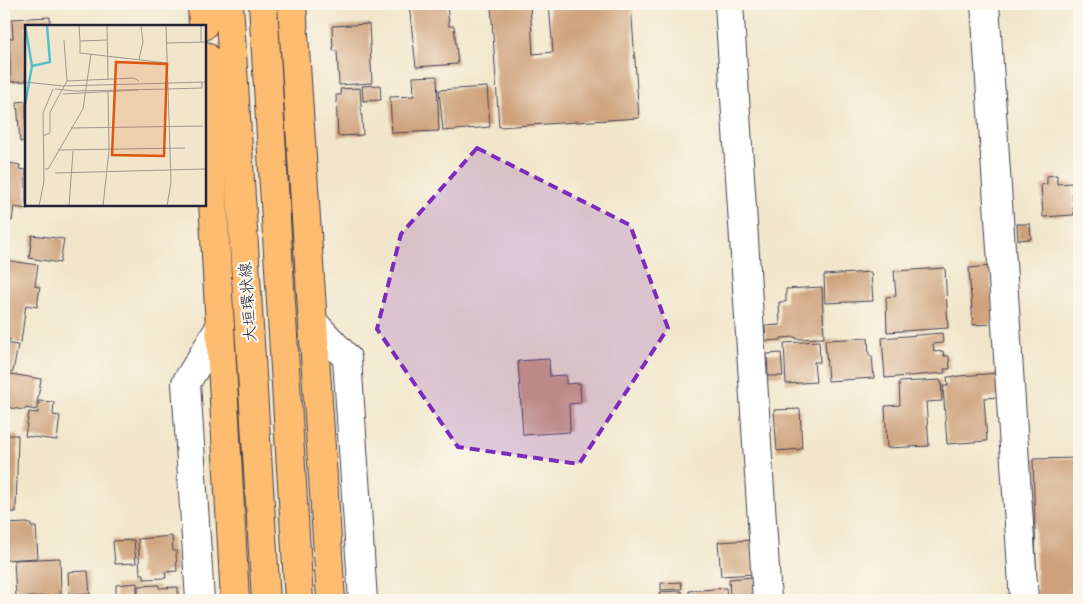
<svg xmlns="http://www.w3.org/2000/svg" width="1083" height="604" viewBox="0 0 1083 604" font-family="'Patrick Hand','Klee One',sans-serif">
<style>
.building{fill:#cea17a}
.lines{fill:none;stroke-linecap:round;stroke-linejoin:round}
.minor-casing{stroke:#413f51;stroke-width:30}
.primary-casing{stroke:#413f51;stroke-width:30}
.minor{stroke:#fff;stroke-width:28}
.primary{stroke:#fdbc6f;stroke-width:28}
.marked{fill:#7b2cbf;fill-opacity:0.2;stroke:#7b2cbf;stroke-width:4;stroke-dasharray:10 6;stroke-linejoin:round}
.labels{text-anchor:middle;stroke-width:4.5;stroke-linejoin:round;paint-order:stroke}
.street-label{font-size:16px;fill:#22223b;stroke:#fbf7ec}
.inset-river{fill:none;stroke:#54c1cc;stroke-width:2.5}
.inset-road{fill:none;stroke:#9e9891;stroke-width:1}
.view{fill:#de560e;fill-opacity:0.15;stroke:#de560e;stroke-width:2.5}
.inset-edge{fill:none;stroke:#22223b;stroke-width:2.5}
</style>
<rect width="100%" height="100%" fill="#fbf7ec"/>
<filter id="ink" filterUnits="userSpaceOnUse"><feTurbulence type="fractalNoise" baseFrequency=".02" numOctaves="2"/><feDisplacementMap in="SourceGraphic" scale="10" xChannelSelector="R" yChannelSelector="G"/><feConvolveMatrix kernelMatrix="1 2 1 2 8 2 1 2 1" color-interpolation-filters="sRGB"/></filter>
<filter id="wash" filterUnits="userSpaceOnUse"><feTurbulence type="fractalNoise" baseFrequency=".0096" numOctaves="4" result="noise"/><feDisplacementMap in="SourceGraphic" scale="20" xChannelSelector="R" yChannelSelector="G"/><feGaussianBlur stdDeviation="1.12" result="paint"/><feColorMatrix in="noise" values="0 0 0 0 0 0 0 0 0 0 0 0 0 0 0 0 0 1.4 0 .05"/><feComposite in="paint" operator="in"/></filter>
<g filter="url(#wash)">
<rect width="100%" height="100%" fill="#f1e6cb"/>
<g id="blocks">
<path class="building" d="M 409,4 L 447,4 L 449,26 L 454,26 L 458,64 L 416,67 Z
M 491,4 L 530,4 L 533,54 L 553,52 L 549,4 L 631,4 L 639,118 L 499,127 Z
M 50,17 L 50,26 L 26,26 L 26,81 L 11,82 L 9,38 L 13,38 L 12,19 Z
M 369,24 L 372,83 L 339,85 L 337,51 L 333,51 L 332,26 Z
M 437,76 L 439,131 L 392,133 L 390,97 L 414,96 L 413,77 Z
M 380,85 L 381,100 L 363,101 L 362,86 Z
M 487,87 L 490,127 L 443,131 L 439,90 Z
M 360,88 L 363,135 L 338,136 L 336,95 L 341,95 L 340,89 Z
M 26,101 L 26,141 L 20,142 L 17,102 Z
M 4,162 L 20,165 L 19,169 L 26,170 L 26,205 L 28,205 L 27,209 L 14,207 L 12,221 L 4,219 Z
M 1057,175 L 1057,184 L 1072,183 L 1074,215 L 1043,217 L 1041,185 L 1047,184 L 1047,176 Z
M 1017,224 L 1030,224 L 1031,239 L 1018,240 Z
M 32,235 L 64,239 L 60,263 L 29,258 Z
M 4,260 L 38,265 L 35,286 L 40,287 L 37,307 L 26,305 L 21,342 L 4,339 Z
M 990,266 L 994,324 L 973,325 L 969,268 Z
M 945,268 L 948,328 L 887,332 L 886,297 L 896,296 L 894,271 Z
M 871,272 L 873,301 L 825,303 L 824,275 Z
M 822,287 L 824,338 L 796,339 L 796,337 L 781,338 L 781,340 L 766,341 L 765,326 L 780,325 L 779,302 L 786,302 L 786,289 Z
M 942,333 L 943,343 L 933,344 L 934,352 L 943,351 L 944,356 L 949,356 L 950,369 L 944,369 L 945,373 L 885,378 L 882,338 Z
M 868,338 L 869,356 L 872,356 L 874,378 L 828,381 L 825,340 Z
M 819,341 L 820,362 L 814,362 L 816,382 L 786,384 L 784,343 Z
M 4,343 L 18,345 L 13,372 L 4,371 Z
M 781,353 L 783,376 L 768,376 L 767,354 Z
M 549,359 L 550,376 L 566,375 L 566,384 L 580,383 L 581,403 L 569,404 L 570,432 L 523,435 L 518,361 Z
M 4,373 L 41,379 L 36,410 L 26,408 L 25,410 L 4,407 Z
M 998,373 L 1000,397 L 984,398 L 987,441 L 947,444 L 943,386 L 948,386 L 947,377 Z
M 941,380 L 942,401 L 926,402 L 929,446 L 887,448 L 885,406 L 900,405 L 899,382 Z
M 39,401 L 54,402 L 53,415 L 60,416 L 57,440 L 25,436 L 29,412 L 38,413 Z
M 800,409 L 802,449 L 777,451 L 774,410 Z
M 4,435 L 18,435 L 16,512 L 4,512 Z
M 1079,458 L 1079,600 L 1037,600 L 1033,459 Z
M 28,523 L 28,524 L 31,524 L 31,527 L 36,527 L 38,558 L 4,560 L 4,524 Z
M 172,536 L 173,551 L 176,551 L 177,571 L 165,572 L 166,578 L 144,579 L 144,574 L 140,574 L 138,539 Z
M 134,540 L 136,563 L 115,564 L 113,541 Z
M 753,540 L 755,574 L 721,576 L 718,542 Z
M 60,558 L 61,595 L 16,598 L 14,560 Z
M 88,571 L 90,594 L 69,595 L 68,572 Z
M 754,577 L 755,595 L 730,597 L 729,579 Z
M 681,582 L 682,589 L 661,590 L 661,583 Z
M 137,583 L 137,596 L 116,597 L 116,585 Z
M 159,585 L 159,588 L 178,587 L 178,600 L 138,600 L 138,586 Z
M 726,588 L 727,600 L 660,600 L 659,592 L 682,591 L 682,599 L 689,598 L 689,591 Z"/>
</g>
</g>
<g filter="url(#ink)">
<use href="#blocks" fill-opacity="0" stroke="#413f51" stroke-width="1"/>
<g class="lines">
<defs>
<path id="minor" d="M 729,4 L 767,600
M 985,4 L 1024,600
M 313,322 L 347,358 L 363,600
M 200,600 L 186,383 L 220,327"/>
<path id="primary" d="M 202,4 L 203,26
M 229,4 L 266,600
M 263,4 L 299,600
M 292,4 L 331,600
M 205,56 L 235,600"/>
</defs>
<use href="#minor" class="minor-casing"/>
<use href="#primary" class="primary-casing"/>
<use href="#minor" class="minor"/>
<use href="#primary" class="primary"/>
</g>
</g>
<path class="marked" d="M 477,148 L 630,225 L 668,328 L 579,464 L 458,447 L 377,329 L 401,234 Z"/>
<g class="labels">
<g class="street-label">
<text transform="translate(247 302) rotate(-94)" y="6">大垣環状線</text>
</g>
</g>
<g transform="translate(25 25)">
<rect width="181" height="181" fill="#f1e6cb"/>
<path class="inset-river" d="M 7,41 L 25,37 L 22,0M 0,80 L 7,41 L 0,0"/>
<path class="inset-road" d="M 54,0 L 55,16 L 82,15M 82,0 L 83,55M 141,0 L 146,158 L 142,181M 176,0 L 176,17M 55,16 L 55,28 L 142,38M 142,18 L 182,17M 114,34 L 118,17 L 116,0M 42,56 L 109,53 L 114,56M 0,57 L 38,61 L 182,57M 30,64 L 51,66 L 143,64M 143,64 L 177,63 L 177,57M 38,69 L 113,65M 46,103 L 178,101M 18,111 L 25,108 L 25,87 L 42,56 L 39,15M 33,125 L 160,123M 20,144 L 23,144 L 58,84 L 66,29M 30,148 L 180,144M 14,181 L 19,156 L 18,88 L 28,64M 44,181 L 48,126M 78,181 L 84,125 L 83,67"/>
<path class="view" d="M 91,37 L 142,39 L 139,131 L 87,130 Z"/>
<rect width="181" height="181" class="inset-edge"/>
</g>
<rect width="1083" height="604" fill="none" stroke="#fbf7ec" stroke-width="20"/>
</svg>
